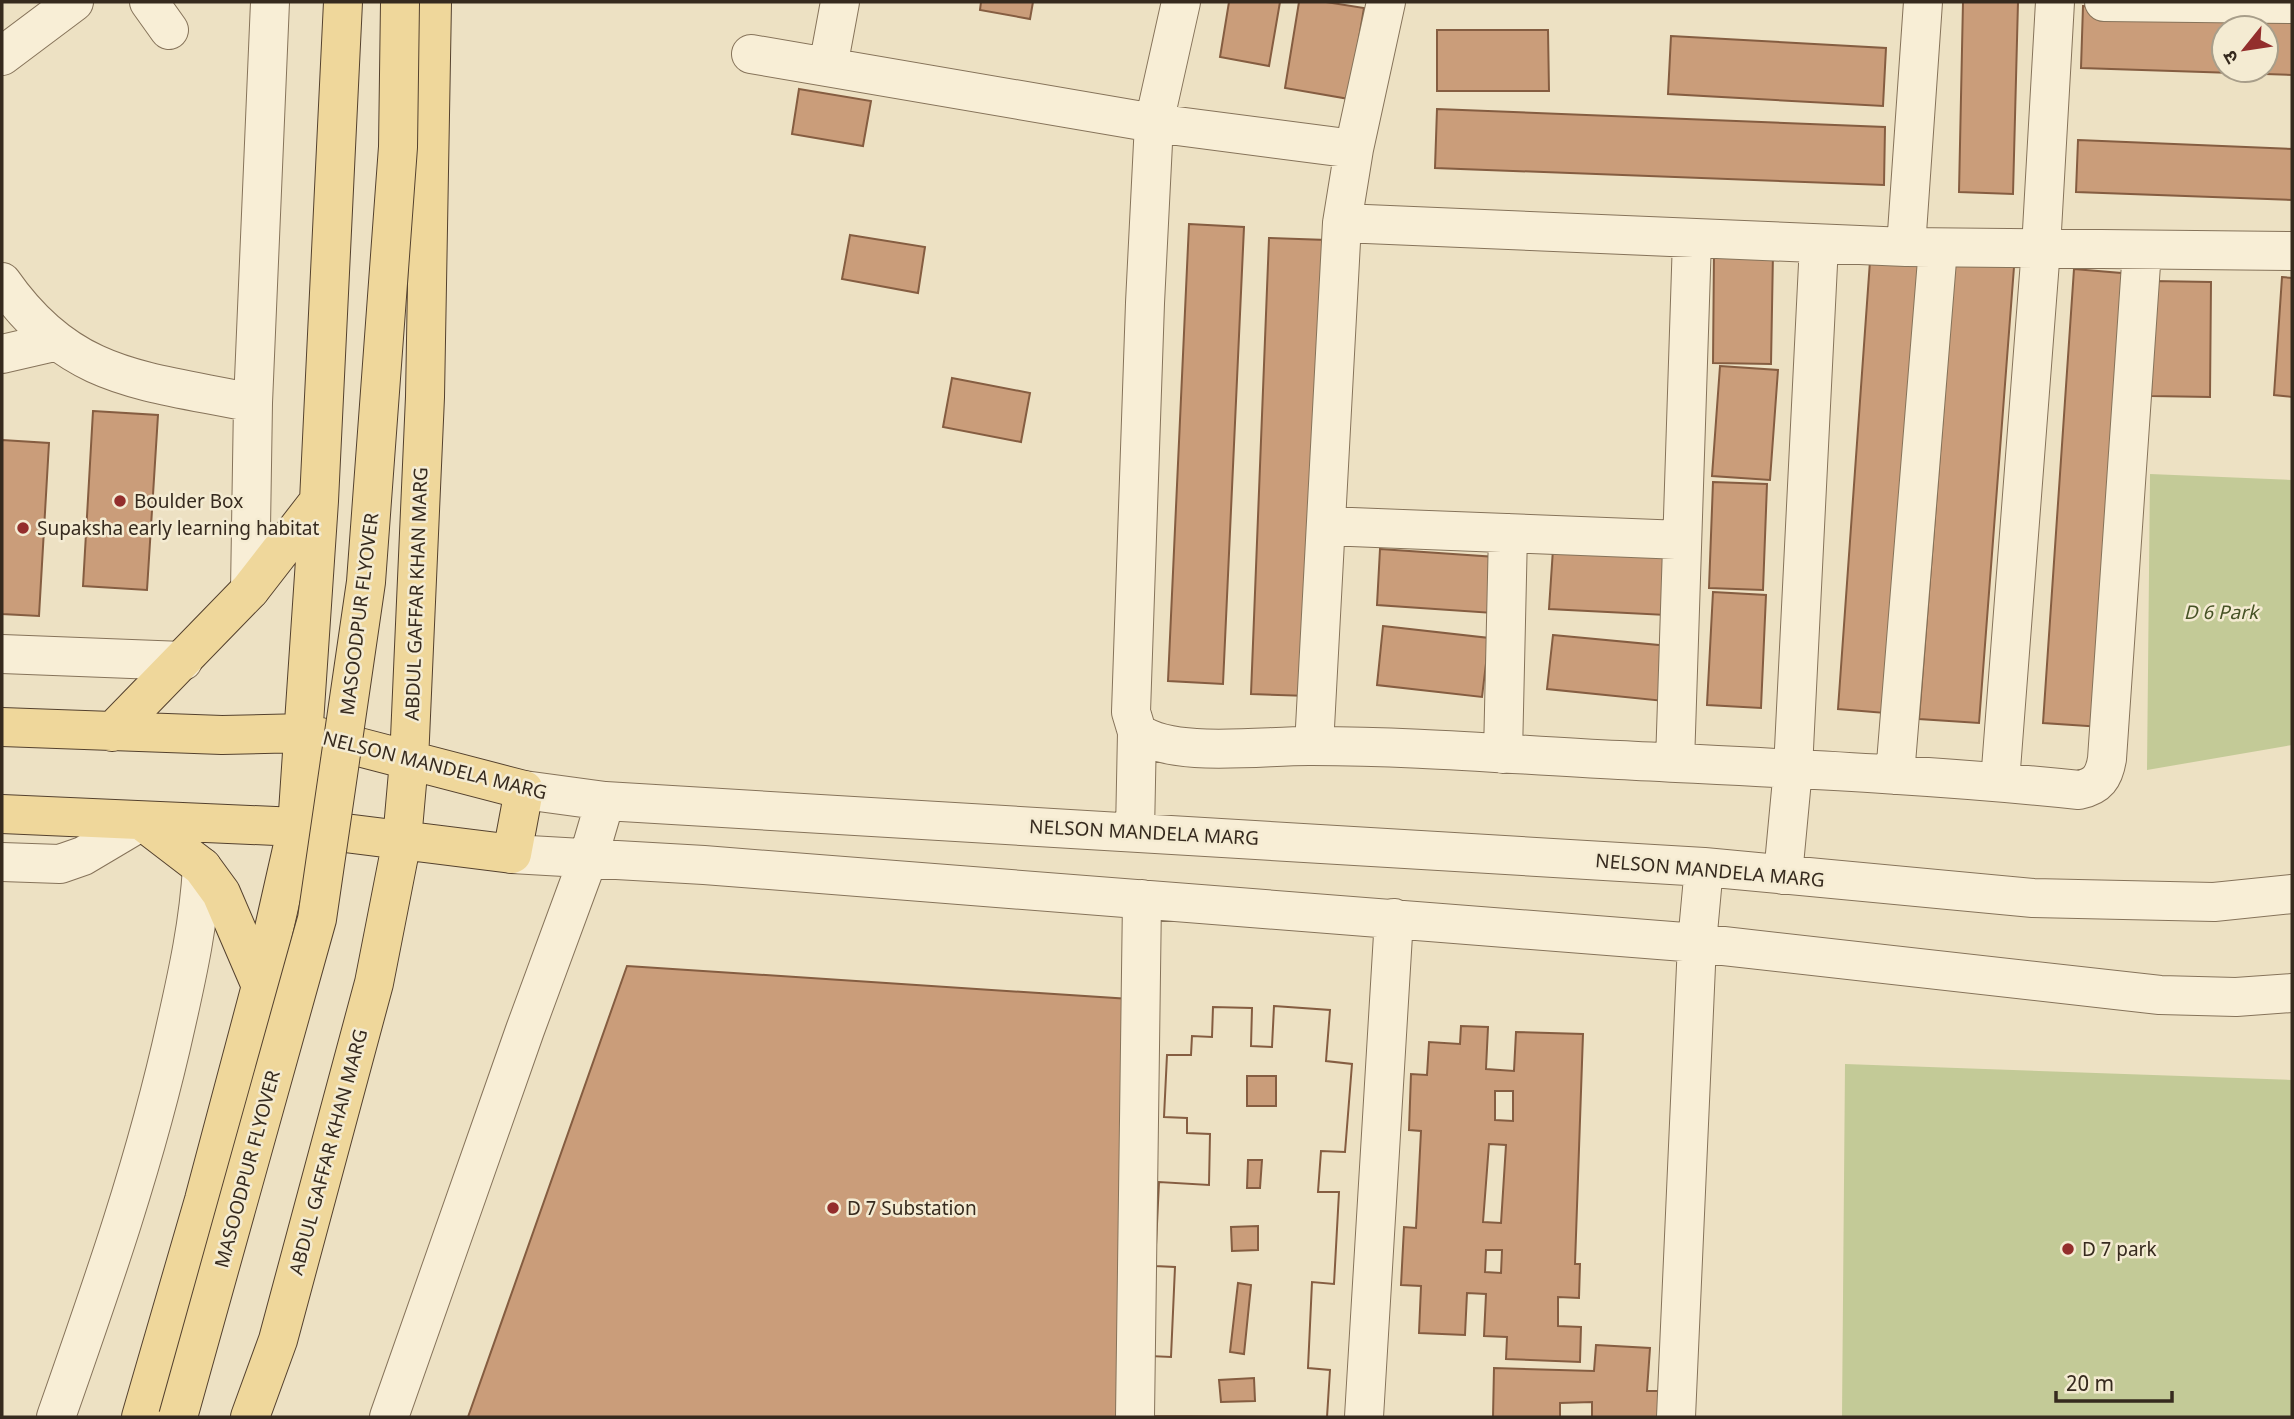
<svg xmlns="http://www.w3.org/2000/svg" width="2294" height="1419" viewBox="0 0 2294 1419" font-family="Georgia,'Noto Sans Devanagari',serif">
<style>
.green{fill:#c3ca97}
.building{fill:#ca9d7a;stroke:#855d41;stroke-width:2;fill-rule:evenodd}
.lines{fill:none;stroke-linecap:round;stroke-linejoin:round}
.minor-casing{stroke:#86735a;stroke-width:40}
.major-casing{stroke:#54412e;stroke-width:40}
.minor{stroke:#f8eed6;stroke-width:38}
.major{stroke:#efd79b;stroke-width:38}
.major-bridge-casing{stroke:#54412e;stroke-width:40;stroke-linecap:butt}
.major-bridge{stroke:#efd79b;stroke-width:38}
.poi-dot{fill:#932e2c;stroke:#f4ebd2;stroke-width:2.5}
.labels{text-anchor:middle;stroke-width:5;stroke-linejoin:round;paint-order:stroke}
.poi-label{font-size:19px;fill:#362a1e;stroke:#f4ebd2;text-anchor:start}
.street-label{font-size:19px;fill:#362a1e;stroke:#f4ebd2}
.park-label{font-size:19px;font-style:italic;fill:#465225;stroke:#f4ebd2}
</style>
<rect width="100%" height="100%" fill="#ede1c3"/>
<path class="green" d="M 2150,474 L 2292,480 L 2292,745 L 2147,770 Z
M 1845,1064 L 2292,1080 L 2292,1417 L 1842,1417 Z"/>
<path class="building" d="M 981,2 L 1033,2 L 1030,19 L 980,10 Z
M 1229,2 L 1280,2 L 1269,66 L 1220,57 Z
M 1299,2 L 1326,2 L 1364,8 L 1349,99 L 1285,88 Z
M 1963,2 L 2018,2 L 2013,194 L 1959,192 Z
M 2083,6 L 2292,14 L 2292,75 L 2081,68 ZM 2224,28 L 2266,28 L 2266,70 L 2224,70 Z
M 1437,30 L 1548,30 L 1549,91 L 1437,91 Z
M 1671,36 L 1886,48 L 1883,106 L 1668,94 Z
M 799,89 L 871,101 L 863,146 L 792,134 Z
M 1437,109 L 1885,127 L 1884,185 L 1435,168 Z
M 2078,140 L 2292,149 L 2292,200 L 2076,192 Z
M 1189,224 L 1244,227 L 1223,684 L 1168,681 Z
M 850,235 L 925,247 L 918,293 L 842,279 Z
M 1269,238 L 1327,240 L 1309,696 L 1251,694 Z
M 1871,247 L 1929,251 L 1897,714 L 1838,709 Z
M 1714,251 L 1773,253 L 1771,364 L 1713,363 Z
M 1955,262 L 2014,267 L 1979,723 L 1919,719 Z
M 2074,269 L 2133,274 L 2102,727 L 2043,723 Z
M 2282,277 L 2292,278 L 2292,397 L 2274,395 Z
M 2153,281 L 2211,282 L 2210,397 L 2151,396 Z
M 1720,366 L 1778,370 L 1770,480 L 1712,476 Z
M 952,378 L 1030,393 L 1021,442 L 943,427 Z
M 93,411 L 158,415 L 147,590 L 83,586 Z
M 2,440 L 49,443 L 39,616 L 2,614 Z
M 1713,482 L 1767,484 L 1763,590 L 1709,588 Z
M 1380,549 L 1496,557 L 1493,613 L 1377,605 Z
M 1553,549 L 1669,556 L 1666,615 L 1549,609 Z
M 1713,592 L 1766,595 L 1761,708 L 1707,705 Z
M 1383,626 L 1489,638 L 1482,697 L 1377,685 Z
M 1553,635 L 1669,646 L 1664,701 L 1547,689 Z
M 627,966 L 1130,999 L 1119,1417 L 468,1417 Z
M 1274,1006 L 1330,1010 L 1326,1061 L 1352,1064 L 1345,1152 L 1321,1151 L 1318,1192 L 1339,1192 L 1334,1284 L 1312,1282 L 1308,1368 L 1330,1370 L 1327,1417 L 1147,1416 L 1150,1356 L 1171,1357 L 1175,1267 L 1155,1266 L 1159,1182 L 1209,1185 L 1210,1134 L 1187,1133 L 1187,1118 L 1164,1117 L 1167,1055 L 1191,1055 L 1192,1036 L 1212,1037 L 1213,1007 L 1252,1008 L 1251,1046 L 1272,1047 ZM 1248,1160 L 1262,1160 L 1260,1188 L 1247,1188 ZM 1258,1226 L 1258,1250 L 1232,1251 L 1231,1227 ZM 1238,1283 L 1251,1285 L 1244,1354 L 1230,1352 ZM 1254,1378 L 1255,1401 L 1221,1402 L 1219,1380 Z
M 1274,1006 L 1330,1010 L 1326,1061 L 1352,1064 L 1345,1152 L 1321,1151 L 1318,1192 L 1339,1192 L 1334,1284 L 1312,1282 L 1308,1368 L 1330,1370 L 1327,1417 L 1147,1416 L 1150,1356 L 1171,1357 L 1175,1267 L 1155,1266 L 1159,1182 L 1209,1185 L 1210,1134 L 1187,1133 L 1187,1118 L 1164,1117 L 1167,1055 L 1191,1055 L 1192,1036 L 1212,1037 L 1213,1007 L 1252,1008 L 1251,1046 L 1272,1047 ZM 1247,1076 L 1276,1076 L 1276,1106 L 1247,1106 Z
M 1461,1026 L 1488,1027 L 1486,1069 L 1514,1071 L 1516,1032 L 1583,1034 L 1575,1264 L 1580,1264 L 1579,1298 L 1558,1297 L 1558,1326 L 1581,1327 L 1580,1362 L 1506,1359 L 1507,1337 L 1484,1336 L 1486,1294 L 1467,1293 L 1465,1335 L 1419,1333 L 1421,1286 L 1401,1285 L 1404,1227 L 1416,1228 L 1421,1131 L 1409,1130 L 1411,1074 L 1427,1075 L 1429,1042 L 1460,1044 ZM 1495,1091 L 1513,1091 L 1513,1121 L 1495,1120 ZM 1489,1144 L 1506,1145 L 1501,1223 L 1483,1222 ZM 1486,1250 L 1502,1250 L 1501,1273 L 1485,1272 Z
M 1596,1345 L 1650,1348 L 1647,1391 L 1663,1391 L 1662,1417 L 1592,1417 L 1592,1402 L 1560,1403 L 1560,1417 L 1493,1417 L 1494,1368 L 1594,1371 Z"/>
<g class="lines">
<defs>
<path id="minor" d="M 149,2 L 169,30
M 2104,2 L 2292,4
M 751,54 L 1154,123 L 1354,149
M 2,56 L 74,2
M 828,67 L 840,2
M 1342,223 L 1906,247 L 2292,251
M 1906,247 L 1923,2
M 2,282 C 71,381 144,380 253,403
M 2,354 L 54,342
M 1326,526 L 1682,540
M 250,590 L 253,403 L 270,2
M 2,654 L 183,661
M 1137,732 C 1173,759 1265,745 1313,746 C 1415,746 1517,755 1619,760 C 1773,768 1926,774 2079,790 C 2098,786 2104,777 2107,759 L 2142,250
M 1314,746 L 1342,223 L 1354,149 L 1386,2
M 1503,754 L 1508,533
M 1675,763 L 1692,239
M 1895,775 L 1938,248
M 2000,782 L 2041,248 L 2055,2
M 524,790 L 605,801 L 1704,867 L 2033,898 L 2214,902 L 2292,894
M 1135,832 L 1137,732 L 1131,712 L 1145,303 L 1154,123 L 1181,2
M 512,854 L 704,865 L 1697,943 L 2160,995 L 2236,997 L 2292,993
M 2,862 L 60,864 L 83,856 L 142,821
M 1783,875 L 1793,769 L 1819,244
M 56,1417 C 102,1286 146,1161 176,1025 C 188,972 199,921 202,867
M 389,1417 L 525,1030 L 588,859 L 605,801
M 1135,1417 L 1142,899
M 1364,1417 L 1394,918
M 1676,1417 L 1697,943 L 1704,867"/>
<path id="major" d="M 2,727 L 222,735 L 305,733 L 524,790 L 512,854 L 297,827 L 2,814
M 112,732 L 250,590 L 319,501
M 142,821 L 202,867 L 221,893 L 261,986
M 141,1417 L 204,1200 L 261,986 L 297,827 L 319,501 L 343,2
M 250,1417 L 278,1340 L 374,983 L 402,840 L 409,761 L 425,397 L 432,2"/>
</defs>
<use href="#minor" class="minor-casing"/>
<use href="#major" class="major-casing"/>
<use href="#minor" class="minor"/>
<use href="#major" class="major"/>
<defs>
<path id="major-bridge" d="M 178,1417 L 317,919 L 366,582 L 398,147 L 400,2"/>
</defs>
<use href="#major-bridge" class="major-bridge-casing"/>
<use href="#major-bridge" class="major-bridge"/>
</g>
<g class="poi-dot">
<circle cx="120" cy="501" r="7"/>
<circle cx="23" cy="528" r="7"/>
<circle cx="833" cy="1208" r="7"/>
<circle cx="2068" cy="1249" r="7"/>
</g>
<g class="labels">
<g class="poi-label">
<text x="134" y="508">Boulder Box</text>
<text x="37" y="535">Supaksha early learning habitat</text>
<text x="847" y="1215">D 7 Substation</text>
<text x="2082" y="1256">D 7 park</text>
</g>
<g class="street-label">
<text transform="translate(416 594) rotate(-88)" y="7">ABDUL GAFFAR KHAN MARG</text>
<text transform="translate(359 614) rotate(-83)" y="7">MASOODPUR FLYOVER</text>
<text transform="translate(435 765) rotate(14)" y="7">NELSON MANDELA MARG</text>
<text transform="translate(1144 832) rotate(3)" y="7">NELSON MANDELA MARG</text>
<text transform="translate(1710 870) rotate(5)" y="7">NELSON MANDELA MARG</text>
<text transform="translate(328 1152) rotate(-75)" y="7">ABDUL GAFFAR KHAN MARG</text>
<text transform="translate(247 1169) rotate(-75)" y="7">MASOODPUR FLYOVER</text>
</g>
<g class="park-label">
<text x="2221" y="619">D 6 Park</text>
</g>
</g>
<rect width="2294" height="1419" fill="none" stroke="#362a1e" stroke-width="7"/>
<g transform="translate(2245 49) rotate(240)"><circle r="33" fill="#f4ebd2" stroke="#a89e8a" stroke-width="2"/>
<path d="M0-5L12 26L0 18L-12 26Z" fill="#932e2c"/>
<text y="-10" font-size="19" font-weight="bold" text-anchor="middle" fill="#362a1e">उ</text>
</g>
<path d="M2056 1391v10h116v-10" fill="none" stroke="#362a1e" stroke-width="3.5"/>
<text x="2066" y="1391" font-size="21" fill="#362a1e" stroke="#f4ebd2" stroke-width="5" paint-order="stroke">20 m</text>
</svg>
